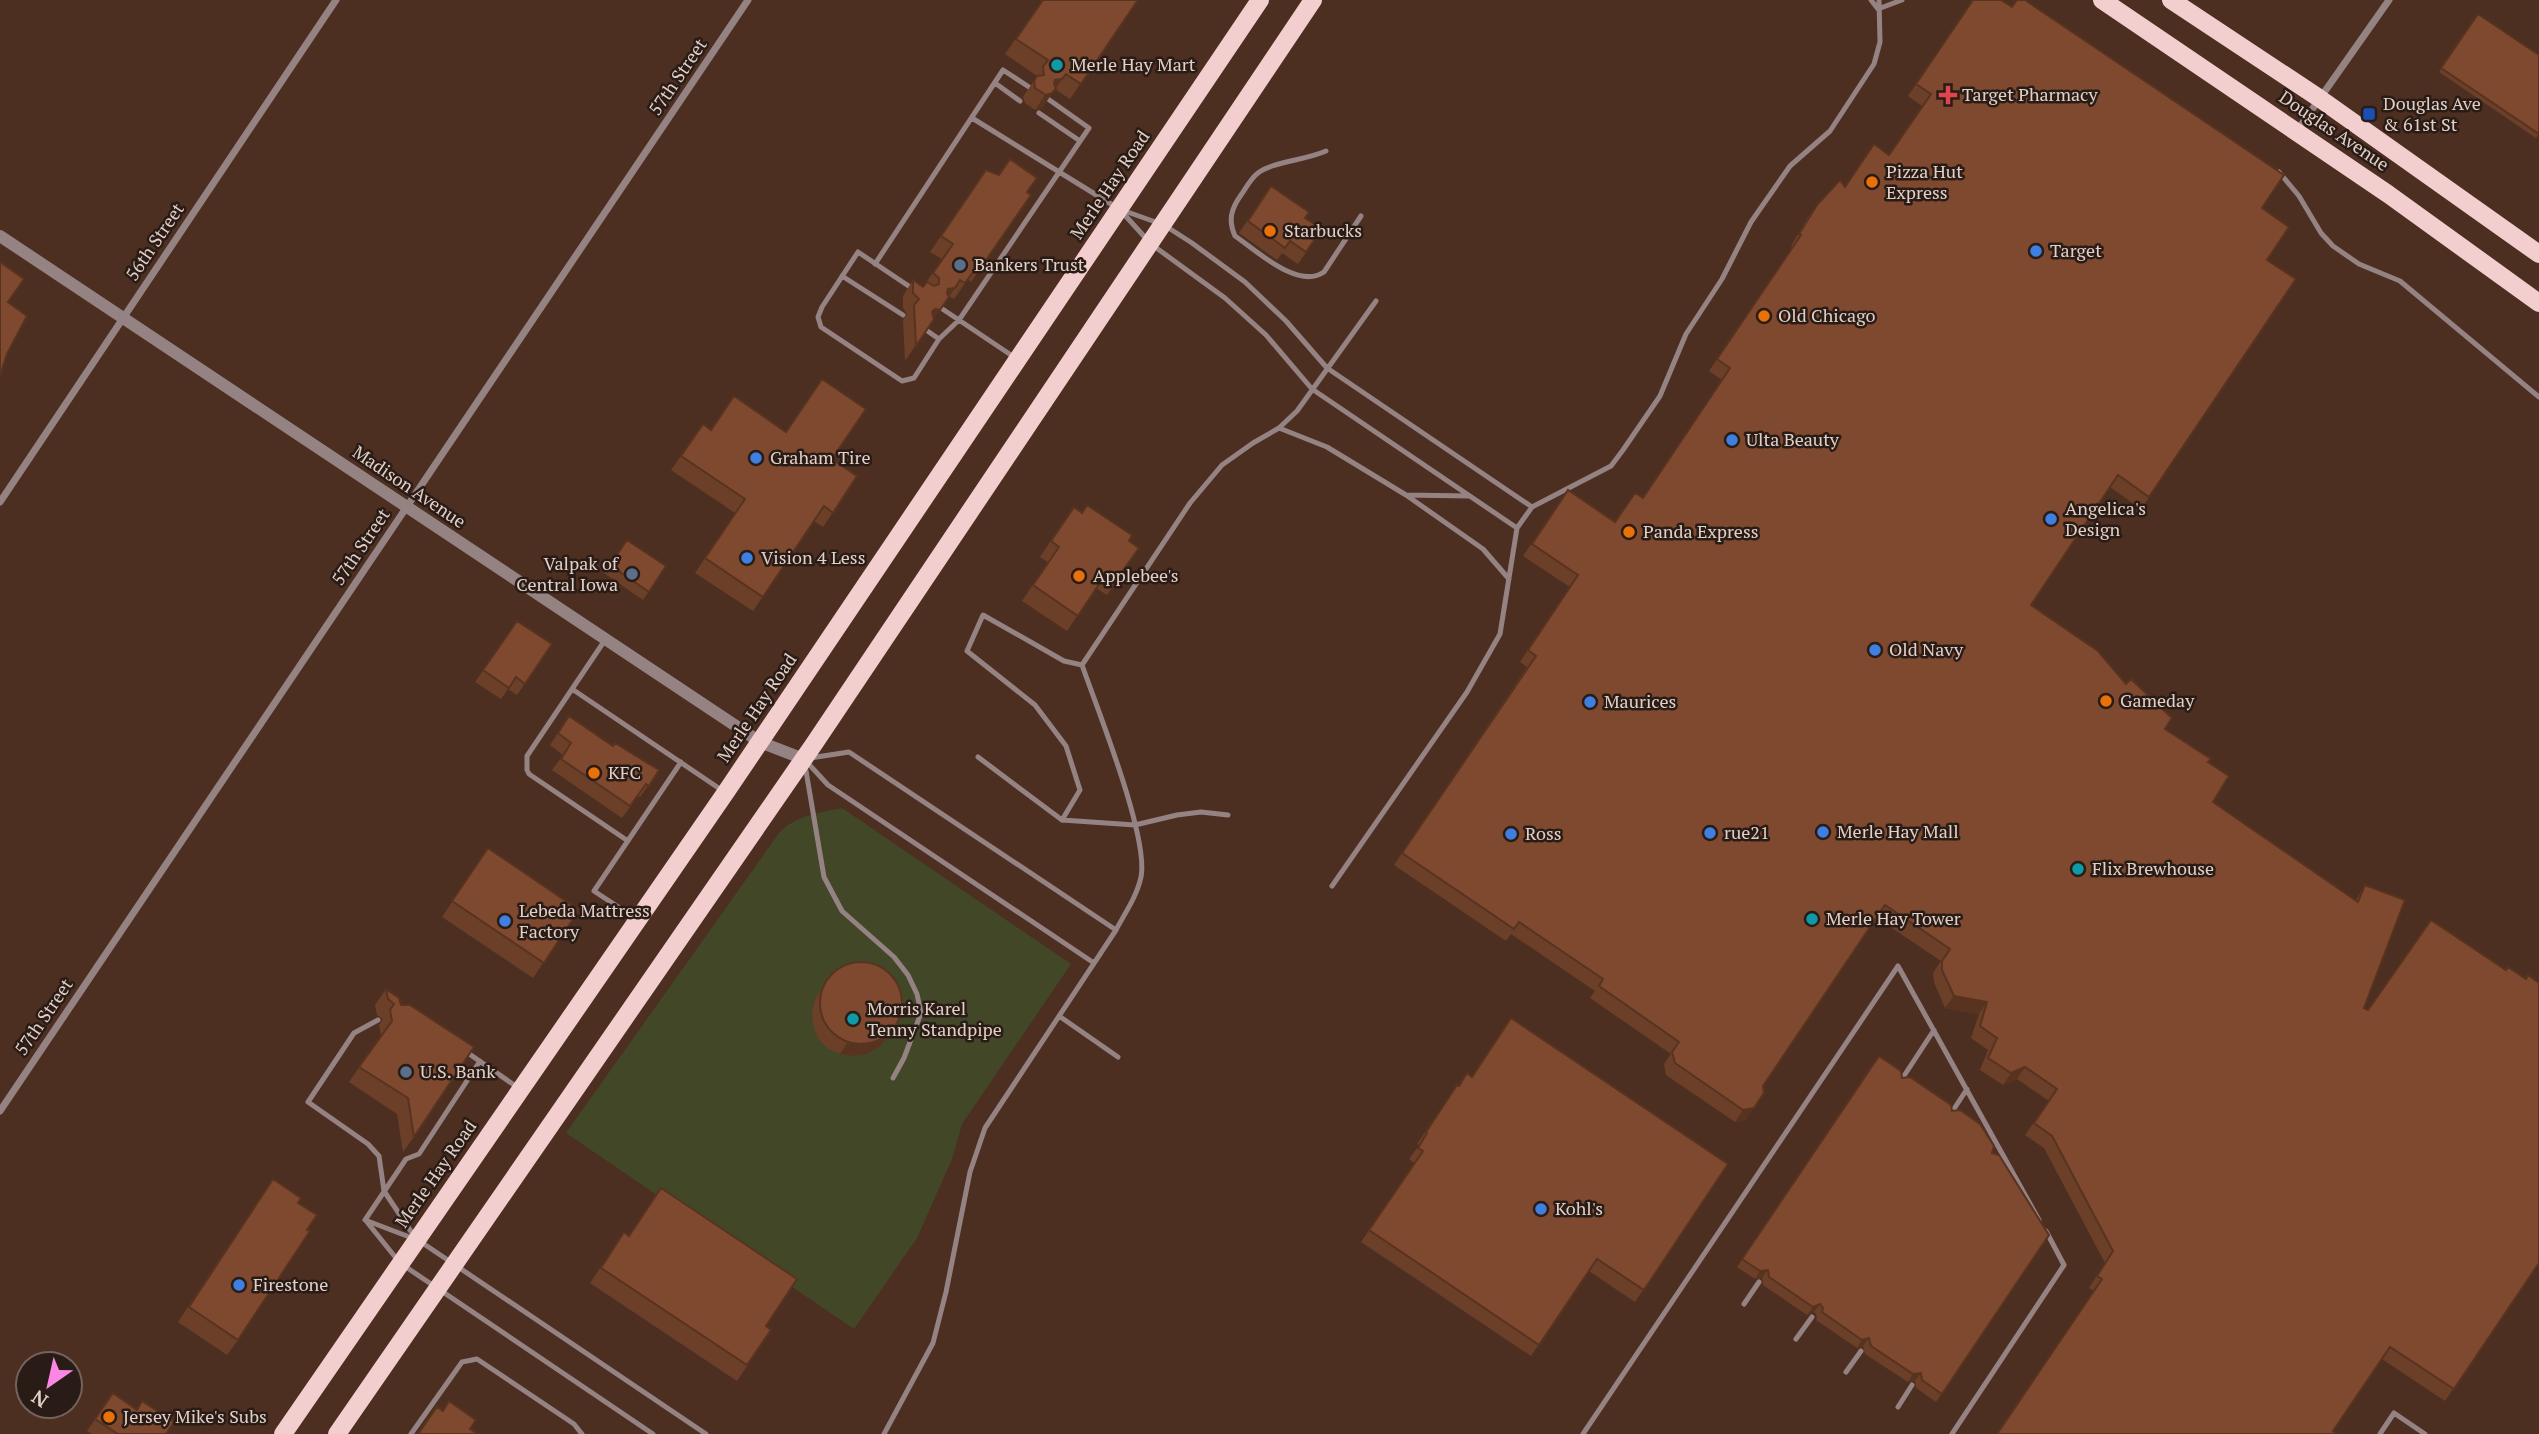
<svg xmlns="http://www.w3.org/2000/svg" width="2539" height="1434" viewBox="0 0 2539 1434" font-family="'PT Serif',serif">
<style>
.green{fill:#424727}
.lines{fill:none;stroke-linecap:round;stroke-linejoin:round}
.service{stroke:#958384;stroke-width:5}
.minor{stroke:#958384;stroke-width:7}
.tertiary{stroke:#958384;stroke-width:12}
.primary{stroke:#f3cecf;stroke-width:18}
.wall{fill:#6c3f28}
.shaded-wall{fill:#583320}
.building{fill:#7e492e;stroke:#583320;stroke-width:2}
.culture-dot{fill:#0f9aa8;stroke:#291b15;stroke-width:2.5}
.health-dot{fill:#e0444e;stroke:#291b15;stroke-width:2.5}
.transit-dot{fill:#1a4fb4;stroke:#291b15;stroke-width:2.5}
.food-dot{fill:#e8710a;stroke:#291b15;stroke-width:2.5}
.shop-dot{fill:#3f7fe0;stroke:#291b15;stroke-width:2.5}
.service-dot{fill:#5c6f8a;stroke:#291b15;stroke-width:2.5}
.labels{text-anchor:middle;stroke-width:5;stroke-linejoin:round;paint-order:stroke}
.poi-label{font-size:18px;fill:#e2cfc6;stroke:#291b15;text-anchor:start}
.street-label{font-size:18px;fill:#e2cfc6;stroke:#291b15}
</style>
<rect width="100%" height="100%" fill="#4d2f21"/>
<path class="green" d="M 842,808 L 1071,964 L 962,1124 L 952,1159 L 917,1238 L 854,1329 L 566,1133 L 779,833 C 796,815 819,813 842,808 Z"/>
<g class="lines">
<path class="service" d="M 1871,0 L 1878,9
M 1878,9 L 1902,0
M 995,83 L 1020,101
M 1039,113 L 1080,141
M 972,118 L 1119,209 L 1164,225 L 1192,243 L 1245,282 L 1286,321 L 1327,368 L 1532,507
M 1326,151 C 1306,160 1272,162 1258,173 C 1251,178 1246,188 1241,195 C 1231,209 1228,220 1235,236 C 1257,251 1298,290 1324,272 L 1361,216
M 2279,172 L 2299,196 L 2321,233 L 2333,246 L 2359,264 L 2400,281 L 2539,397
M 1122,212 L 1151,244 L 1225,298 L 1266,335 L 1312,389 L 1517,528
M 875,264 L 1003,70 L 1029,87
M 842,276 L 903,315
M 913,289 L 858,252 L 822,307 L 818,317 L 821,327 L 902,381 L 914,378 L 939,339 L 959,320 L 1089,128 L 1048,99
M 941,308 L 1014,357
M 926,330 L 939,339
M 1279,428 L 1327,447 L 1406,495 L 1483,549 L 1509,579
M 1406,495 L 1469,496
M 605,640 L 527,756 L 527,770 L 529,774 L 628,841
M 1082,665 L 1190,503 L 1222,465 L 1253,443 L 1279,428 L 1297,411 L 1376,301
M 572,689 L 723,791
M 978,757 L 1062,820 L 1080,790 L 1066,746 L 1035,705 L 967,651 L 983,615 L 1064,661 L 1082,665
M 810,758 L 849,752 L 1116,930
M 806,761 L 828,785 L 1094,963
M 805,765 L 824,877 L 842,911 L 894,957 L 908,975 L 917,994 L 921,1013 L 904,1058 L 893,1078
M 1062,820 L 1135,825 L 1177,815 L 1201,812 L 1228,815
M 1332,886 L 1467,692 L 1500,634 L 1517,528 L 1532,507 L 1611,466 L 1623,450 L 1660,396 L 1686,334 L 1722,279 L 1751,222 L 1790,166 L 1830,131 L 1874,64 L 1880,42 L 1879,0
M 635,918 L 594,891 L 681,762
M 1059,1016 L 1118,1057
M 378,1020 L 354,1033 L 308,1102 L 368,1144 L 379,1156 L 384,1191 L 414,1236
M 465,1051 L 517,1087
M 1900,1082 L 1934,1030
M 1950,1115 L 1967,1089
M 365,1220 L 412,1238
M 365,1220 L 406,1159 L 419,1154 L 480,1061
M 367,1222 L 400,1263 L 653,1434
M 421,1242 L 706,1434
M 1744,1304 L 1759,1282
M 1796,1339 L 1812,1317
M 1846,1372 L 1861,1351
M 1898,1407 L 1912,1385
M 411,1434 L 462,1362 L 477,1359 L 574,1424 L 582,1434
M 884,1434 L 933,1343 L 946,1292 L 970,1172 L 985,1128 L 1116,930 C 1125,913 1137,896 1141,877 C 1149,837 1097,708 1082,665
M 1583,1434 L 1898,966 L 2039,1220
M 1952,1434 L 2064,1265 L 2046,1231
M 2380,1434 L 2394,1413 L 2425,1434"/>
<path class="minor" d="M 2297,131 L 2389,0
M 0,502 L 336,0
M 0,1111 L 748,0"/>
<path class="tertiary" d="M 0,236 L 760,742 L 804,759"/>
<path class="primary" d="M 2102,0 L 2388,194 L 2539,303
M 2171,0 L 2319,98 L 2539,254
M 283,1434 L 726,792 L 1260,0
M 337,1434 L 814,744 L 1313,0"/>
</g>
<path class="wall" d="M 1042,0 L 1138,0 L 1070,99 L 1055,89 L 1042,108 L 1035,110 L 1025,103 L 1023,97 L 1037,76 L 1005,54 Z
M 1973,0 L 2262,208 L 2267,260 L 2296,279 L 2141,509 L 2110,487 L 2031,605 L 2165,729 L 2208,762 L 2213,802 L 2356,900 L 2365,885 L 2364,1008 L 2539,1263 L 2445,1401 L 2382,1359 L 2094,1291 L 2089,1288 L 2105,1263 L 2044,1148 L 2025,1135 L 2049,1101 L 2017,1079 L 2003,1085 L 1980,1070 L 1988,1050 L 1971,1038 L 1979,1014 L 1945,1008 L 1934,982 L 1933,973 L 1941,961 L 1877,918 L 1763,1086 L 1746,1120 L 1735,1122 L 1666,1075 L 1664,1064 L 1671,1054 L 1590,998 L 1595,991 L 1511,934 L 1506,941 L 1394,865 L 1527,667 L 1520,662 L 1570,587 L 1523,556 L 1568,490 L 1615,521 L 1642,498 L 1722,380 L 1709,371 L 1793,247 L 1791,246 L 1808,217 L 1817,205 L 1845,187 L 1889,154 L 1922,106 L 1908,96 Z
M 2478,14 L 2539,134 L 2536,138 L 2439,72 Z
M 986,170 L 1031,195 L 971,282 L 968,279 L 954,299 L 949,296 L 905,361 L 903,320 L 907,314 L 903,308 L 903,296 L 913,280 L 923,287 L 942,259 L 930,252 Z
M 1271,186 L 1305,218 L 1322,229 L 1298,264 L 1282,253 L 1277,260 L 1239,233 Z
M 703,424 L 711,429 L 832,459 L 857,476 L 823,527 L 814,521 L 753,611 L 695,573 L 735,513 L 671,470 Z
M 1063,522 L 1129,541 L 1139,548 L 1107,595 L 1096,588 L 1067,631 L 1022,601 L 1048,562 L 1040,557 Z
M 627,540 L 666,566 L 643,600 L 604,573 Z
M 517,621 L 552,644 L 517,695 L 508,689 L 501,699 L 475,682 Z
M 569,716 L 613,746 L 659,770 L 640,797 L 638,796 L 622,818 L 552,770 L 563,755 L 550,745 Z
M 488,848 L 579,910 L 533,978 L 442,917 Z
M 831,975 L 896,1026 L 887,1038 L 878,1048 L 866,1054 L 853,1056 L 840,1054 L 827,1048 L 818,1038 L 813,1025 L 812,1012 L 815,999 Z
M 386,989 L 399,998 L 414,1137 L 403,1152 L 397,1114 L 349,1082 L 381,1036 L 379,1025 L 383,1019 L 377,1015 L 375,1005 Z
M 1879,1056 L 1902,1078 L 1952,1111 L 1992,1153 L 2049,1235 L 1936,1402 L 1916,1388 L 1915,1381 L 1908,1382 L 1865,1354 L 1863,1346 L 1857,1348 L 1816,1320 L 1817,1316 L 1814,1312 L 1807,1315 L 1763,1285 L 1762,1278 L 1755,1279 L 1737,1267 Z
M 1472,1077 L 1728,1164 L 1635,1302 L 1589,1271 L 1531,1356 L 1361,1242 L 1414,1163 L 1409,1159 L 1419,1145 L 1417,1144 L 1457,1085 L 1458,1086 Z
M 262,1195 L 298,1203 L 238,1340 L 227,1355 L 178,1322 Z
M 624,1232 L 771,1330 L 737,1381 L 590,1283 Z
M 113,1393 L 166,1434 L 92,1434 L 87,1431 Z"/>
<path class="shaded-wall" d="M 1062,79 L 1042,108 L 1035,110 L 1055,80 Z
M 955,288 L 944,304 L 948,289 Z
M 935,309 L 940,310 L 929,326 L 932,312 Z
M 1954,996 L 1987,1002 L 1979,1014 L 1945,1008 Z
M 896,1026 L 887,1038 L 878,1048 L 866,1054 L 853,1056 L 840,1054 L 848,1042 Z
M 2025,1067 L 2017,1079 L 2003,1085 L 2011,1073 Z
M 1754,1108 L 1746,1120 L 1735,1122 L 1743,1110 Z
M 1768,1270 L 1762,1278 L 1755,1279 L 1760,1271 Z
M 1820,1304 L 1814,1312 L 1807,1315 L 1813,1307 Z
M 1869,1338 L 1863,1346 L 1857,1348 L 1862,1340 Z
M 1921,1373 L 1915,1381 L 1908,1382 L 1913,1374 Z"/>
<path class="building" d="M 1043,0 L 1138,0 L 1081,84 L 1066,74 L 1062,79 L 1055,80 L 1054,84 L 1056,88 L 1052,93 L 1046,95 L 1035,88 L 1034,81 L 1037,76 L 1044,75 L 1043,67 L 1048,60 L 1016,39 Z
M 1973,0 L 2001,0 L 2012,7 L 2017,0 L 2025,0 L 2284,175 L 2262,208 L 2289,227 L 2267,260 L 2296,279 L 2149,497 L 2118,475 L 2031,605 L 2098,651 L 2126,684 L 2131,679 L 2172,718 L 2165,729 L 2211,759 L 2208,762 L 2229,776 L 2213,802 L 2358,902 L 2365,885 L 2405,900 L 2364,1008 L 2368,1010 L 2431,920 L 2506,970 L 2508,967 L 2526,979 L 2528,975 L 2539,983 L 2539,1263 L 2454,1389 L 2390,1347 L 2333,1431 L 2337,1434 L 1997,1434 L 2102,1279 L 2097,1276 L 2113,1251 L 2052,1136 L 2034,1123 L 2057,1089 L 2025,1067 L 2011,1073 L 1988,1058 L 1997,1038 L 1980,1026 L 1987,1002 L 1954,996 L 1942,970 L 1942,961 L 1950,949 L 1885,905 L 1763,1086 L 1764,1093 L 1754,1108 L 1743,1110 L 1675,1063 L 1672,1052 L 1679,1042 L 1599,986 L 1603,979 L 1519,922 L 1514,929 L 1402,853 L 1536,656 L 1528,650 L 1578,575 L 1532,544 L 1568,490 L 1615,522 L 1635,493 L 1643,498 L 1730,368 L 1717,359 L 1801,235 L 1799,234 L 1817,205 L 1840,180 L 1845,187 L 1874,144 L 1889,155 L 1931,94 L 1916,84 Z
M 2478,14 L 2539,55 L 2539,134 L 2441,68 Z
M 1010,159 L 1037,178 L 1027,192 L 1031,195 L 982,266 L 979,264 L 965,283 L 960,280 L 955,288 L 948,289 L 947,293 L 949,297 L 940,310 L 935,309 L 932,312 L 934,319 L 916,346 L 914,305 L 919,299 L 913,293 L 913,280 L 923,287 L 927,282 L 934,286 L 939,284 L 939,278 L 933,273 L 953,244 L 941,236 L 986,170 L 999,175 Z
M 1271,186 L 1309,212 L 1305,218 L 1322,229 L 1306,252 L 1290,241 L 1285,248 L 1248,221 Z
M 0,262 L 24,279 L 8,302 L 27,316 L 7,354 L 0,376 Z
M 822,379 L 866,409 L 832,459 L 857,476 L 833,513 L 824,506 L 763,597 L 705,558 L 745,499 L 681,456 L 703,424 L 711,430 L 734,396 L 786,432 Z
M 1087,505 L 1132,535 L 1129,541 L 1139,548 L 1117,579 L 1107,572 L 1078,616 L 1033,585 L 1059,547 L 1051,541 L 1074,507 L 1082,513 Z
M 627,540 L 666,566 L 649,592 L 610,565 Z
M 517,621 L 552,644 L 525,684 L 516,677 L 509,688 L 483,670 Z
M 569,716 L 613,746 L 615,743 L 659,770 L 649,786 L 646,784 L 630,806 L 561,759 L 571,743 L 558,733 Z
M 488,848 L 579,910 L 544,963 L 452,901 Z
M820 1003a41 41 0 1 1 82 0a41 41 0 1 1-82 0Z
M 386,989 L 399,998 L 401,1005 L 410,1005 L 474,1047 L 414,1137 L 408,1098 L 359,1067 L 392,1021 L 390,1010 L 394,1004 L 388,999 Z
M 1511,1018 L 1728,1164 L 1644,1290 L 1597,1259 L 1539,1345 L 1369,1230 L 1423,1151 L 1418,1148 L 1427,1133 L 1426,1132 L 1457,1085 L 1459,1086 L 1467,1073 L 1472,1077 Z
M 1879,1056 L 1901,1071 L 1902,1078 L 1910,1077 L 1951,1105 L 1952,1111 L 1960,1110 L 1980,1124 L 1994,1146 L 1992,1153 L 1999,1155 L 2049,1235 L 1942,1394 L 1922,1380 L 1921,1373 L 1913,1374 L 1871,1346 L 1869,1338 L 1862,1340 L 1822,1312 L 1823,1308 L 1820,1304 L 1813,1307 L 1769,1277 L 1768,1270 L 1760,1271 L 1742,1259 Z
M 273,1179 L 301,1198 L 298,1203 L 317,1215 L 307,1230 L 310,1231 L 238,1340 L 189,1307 Z
M 661,1188 L 797,1279 L 766,1326 L 771,1330 L 747,1365 L 601,1268 L 624,1232 L 629,1236 Z
M 113,1393 L 137,1410 L 142,1401 L 174,1422 L 166,1434 L 118,1434 L 95,1419 Z
M 449,1401 L 476,1420 L 470,1429 L 478,1434 L 418,1434 L 437,1407 L 443,1411 Z"/>
<g class="culture-dot">
<circle cx="1057" cy="65" r="7"/>
<circle cx="2078" cy="869" r="7"/>
<circle cx="1812" cy="919" r="7"/>
<circle cx="853" cy="1019" r="7"/>
</g>
<path class="health-dot" d="M1944.5 84.5h7v7h7v7h-7v7h-7v-7h-7v-7h7z"/>
<rect class="transit-dot" x="2362" y="107" width="14" height="14" rx="3.5"/>
<g class="food-dot">
<circle cx="1872" cy="182" r="7"/>
<circle cx="1270" cy="231" r="7"/>
<circle cx="1764" cy="316" r="7"/>
<circle cx="1629" cy="532" r="7"/>
<circle cx="1079" cy="576" r="7"/>
<circle cx="2106" cy="701" r="7"/>
<circle cx="594" cy="773" r="7"/>
<circle cx="109" cy="1417" r="7"/>
</g>
<g class="shop-dot">
<circle cx="2036" cy="251" r="7"/>
<circle cx="1732" cy="440" r="7"/>
<circle cx="756" cy="458" r="7"/>
<circle cx="2051" cy="519" r="7"/>
<circle cx="747" cy="558" r="7"/>
<circle cx="1875" cy="650" r="7"/>
<circle cx="1590" cy="702" r="7"/>
<circle cx="1823" cy="832" r="7"/>
<circle cx="1710" cy="833" r="7"/>
<circle cx="1511" cy="834" r="7"/>
<circle cx="505" cy="921" r="7"/>
<circle cx="1541" cy="1209" r="7"/>
<circle cx="239" cy="1285" r="7"/>
</g>
<g class="service-dot">
<circle cx="960" cy="265" r="7"/>
<circle cx="632" cy="574" r="7"/>
<circle cx="406" cy="1072" r="7"/>
</g>
<g class="labels">
<g class="poi-label">
<text x="1071" y="71">Merle Hay Mart</text>
<text x="1962" y="101">Target Pharmacy</text>
<text x="2383" y="110">Douglas Ave<tspan x="2383" dy="21">&amp; 61st St</tspan></text>
<text x="1886" y="178">Pizza Hut<tspan x="1886" dy="21">Express</tspan></text>
<text x="1284" y="237">Starbucks</text>
<text x="2050" y="257">Target</text>
<text x="974" y="271">Bankers Trust</text>
<text x="1778" y="322">Old Chicago</text>
<text x="1746" y="446">Ulta Beauty</text>
<text x="770" y="464">Graham Tire</text>
<text x="2065" y="515">Angelica's<tspan x="2065" dy="21">Design</tspan></text>
<text x="1643" y="538">Panda Express</text>
<text x="761" y="564">Vision 4 Less</text>
<text x="618" y="570" text-anchor="end">Valpak of<tspan x="618" dy="21">Central Iowa</tspan></text>
<text x="1093" y="582">Applebee's</text>
<text x="1889" y="656">Old Navy</text>
<text x="2120" y="707">Gameday</text>
<text x="1604" y="708">Maurices</text>
<text x="608" y="779">KFC</text>
<text x="1837" y="838">Merle Hay Mall</text>
<text x="1724" y="839">rue21</text>
<text x="1525" y="840">Ross</text>
<text x="2092" y="875">Flix Brewhouse</text>
<text x="519" y="917">Lebeda Mattress<tspan x="519" dy="21">Factory</tspan></text>
<text x="1826" y="925">Merle Hay Tower</text>
<text x="867" y="1015">Morris Karel<tspan x="867" dy="21">Tenny Standpipe</tspan></text>
<text x="420" y="1078">U.S. Bank</text>
<text x="1555" y="1215">Kohl's</text>
<text x="253" y="1291">Firestone</text>
<text x="123" y="1423">Jersey Mike's Subs</text>
</g>
<g class="street-label">
<text transform="translate(678 77) rotate(-56)" y="6">57th Street</text>
<text transform="translate(2334 131) rotate(34)" y="6">Douglas Avenue</text>
<text transform="translate(1110 185) rotate(-56)" y="6">Merle Hay Road</text>
<text transform="translate(155 242) rotate(-56)" y="6">56th Street</text>
<text transform="translate(409 487) rotate(34)" y="6">Madison Avenue</text>
<text transform="translate(361 547) rotate(-56)" y="6">57th Street</text>
<text transform="translate(757 708) rotate(-56)" y="6">Merle Hay Road</text>
<text transform="translate(44 1017) rotate(-56)" y="6">57th Street</text>
<text transform="translate(436 1174) rotate(-55)" y="6">Merle Hay Road</text>
</g>
</g>
<g transform="translate(49 1385) rotate(214)"><circle r="33" fill="#291b15" stroke="#73635c" stroke-width="2"/>
<path d="M0-5L12 26L0 18L-12 26Z" fill="#fb87e5"/>
<text y="-10" font-size="19" font-weight="bold" text-anchor="middle" fill="#e2cfc6">N</text>
</g>
</svg>
